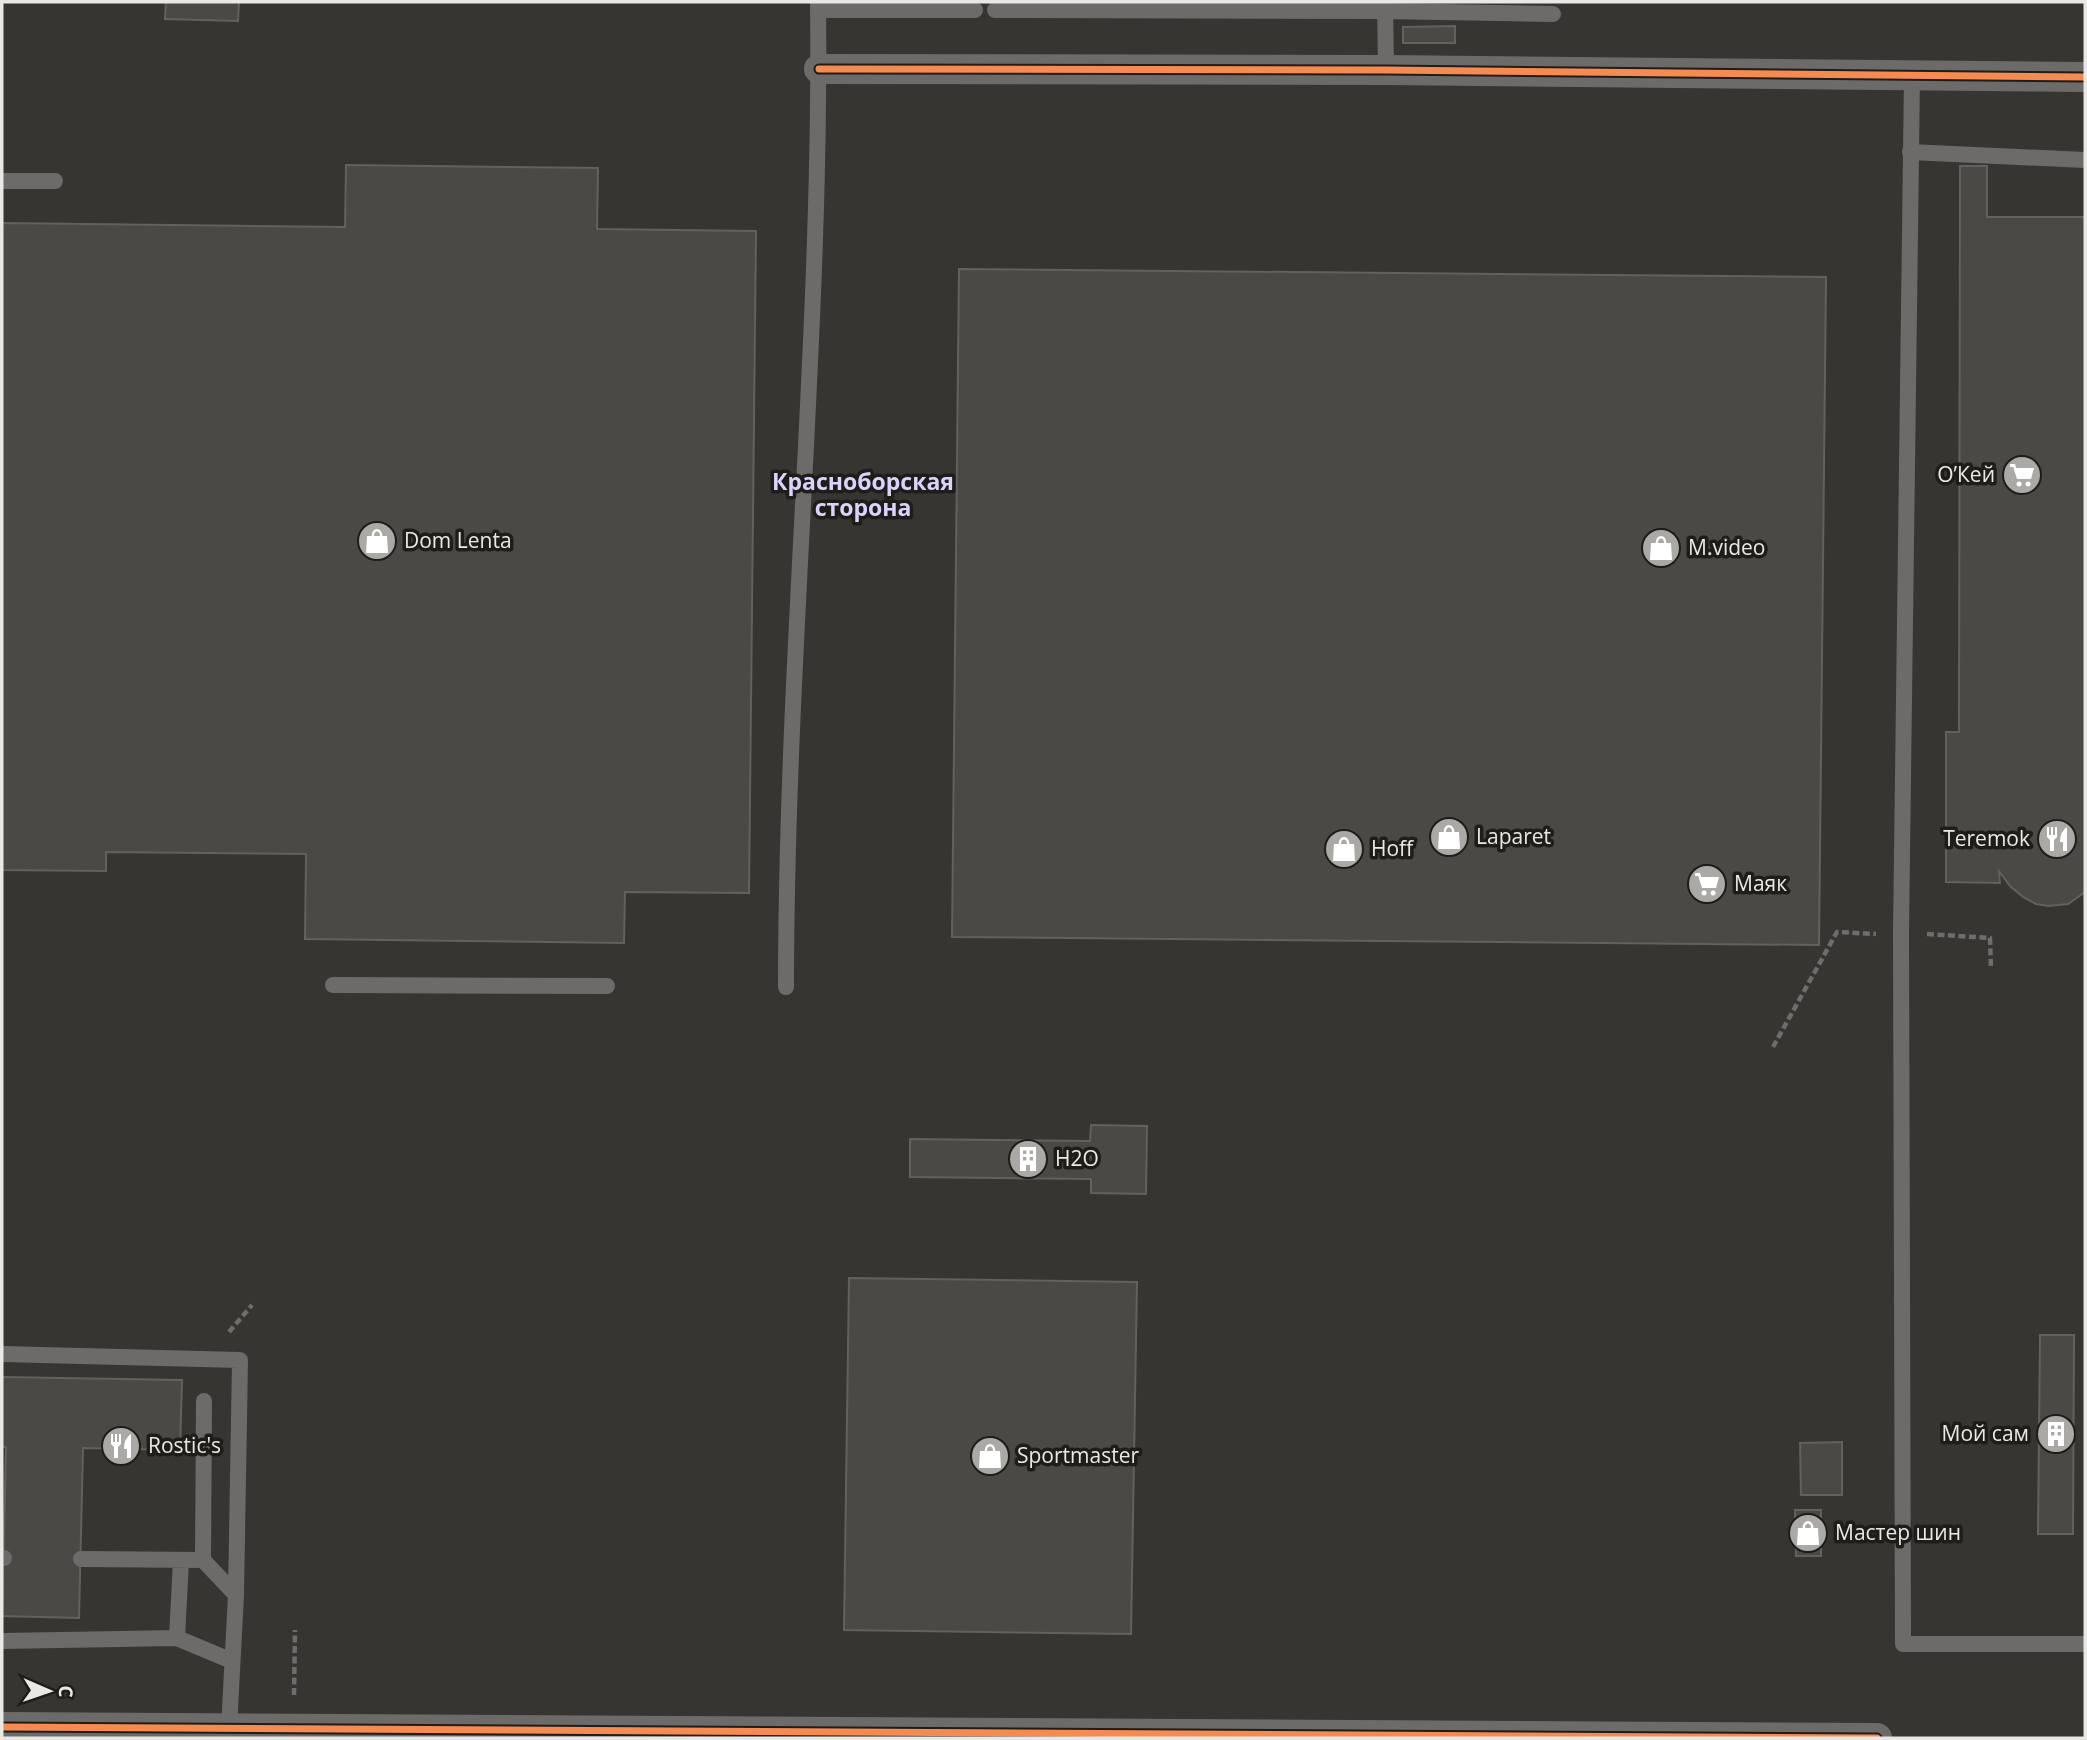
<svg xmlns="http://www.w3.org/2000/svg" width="2087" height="1740" viewBox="0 0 2087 1740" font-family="'Open Sans',sans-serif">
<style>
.building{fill:#4a4945;stroke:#62615e;stroke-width:2}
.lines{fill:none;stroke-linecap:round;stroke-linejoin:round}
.path{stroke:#6e6d6b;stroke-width:4.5;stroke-dasharray:7 3.5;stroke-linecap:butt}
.service{stroke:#6c6b69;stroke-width:16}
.minor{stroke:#6c6b69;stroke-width:30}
.cycleway-casing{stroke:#1e1d1a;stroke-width:11}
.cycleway{stroke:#f68b52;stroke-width:7}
.labels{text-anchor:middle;stroke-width:7;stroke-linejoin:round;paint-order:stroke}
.poi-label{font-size:21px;fill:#eae8e4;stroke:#1e1d1a;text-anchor:start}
.neighbourhood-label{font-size:23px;font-weight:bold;fill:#ded2fd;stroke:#1e1d1a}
</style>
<rect width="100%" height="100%" fill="#363531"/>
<path class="building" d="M 166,2 L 239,2 L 238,21 L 165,19 Z
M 1455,26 L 1455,43 L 1403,43 L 1403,27 Z
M 346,165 L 598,168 L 597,229 L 756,231 L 749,893 L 625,892 L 624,943 L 305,939 L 306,854 L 106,852 L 106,871 L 2,870 L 2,223 L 345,227 Z
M 1960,166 L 1987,166 L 1987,217 L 2085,217 L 2085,892 L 2068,904 L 2049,906 L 2036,904 L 2023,897 L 2010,886 L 1999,871 L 2000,883 L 1946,882 L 1946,732 L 1959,732 Z
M 959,269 L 1826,277 L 1819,945 L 952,937 Z
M 1091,1125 L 1147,1126 L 1146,1194 L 1091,1193 L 1091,1179 L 910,1177 L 910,1139 L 1090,1141 Z
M 849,1278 L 1137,1282 L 1131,1634 L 844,1630 Z
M 2040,1335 L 2074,1335 L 2073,1534 L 2038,1534 Z
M 2,1377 L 182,1380 L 180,1450 L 83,1448 L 79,1618 L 2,1616 L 6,1447 L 2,1447 Z
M 1842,1442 L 1842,1495 L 1801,1495 L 1800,1443 Z
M 1795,1510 L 1821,1510 L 1821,1556 L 1796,1556 Z"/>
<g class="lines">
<path class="path" d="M 1927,934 L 1990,938 L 1991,969
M 1773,1047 L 1837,932 L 1876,934
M 229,1332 L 252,1305
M 294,1695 L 295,1630"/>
<path class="service" d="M 1385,3 L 1386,70
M 818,10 L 975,10
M 995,10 L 1385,11 L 1553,14
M 1912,76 L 1901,933 L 1903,1644 L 2085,1644
M 1910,152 L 2085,160
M 2,181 L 55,181
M 333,985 L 607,986
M 786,987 C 786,659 822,331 818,2
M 2,1354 L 240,1360 L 236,1595 L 229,1729
M 2,1558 L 4,1558
M 81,1559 L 203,1560 L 236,1595
M 203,1560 L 204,1401
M 177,1638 L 181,1560
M 2,1641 L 177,1638 L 232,1661"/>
<path class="minor" d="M 819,69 L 1386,70 L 2085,77
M 2,1727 L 1877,1738"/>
<defs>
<path id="cycleway" d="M 819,69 L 1386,70 L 2085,77
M 2,1727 L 1877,1738"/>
</defs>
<use href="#cycleway" class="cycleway-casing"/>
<use href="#cycleway" class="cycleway"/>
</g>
<defs>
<symbol id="supermarket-disc" viewBox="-11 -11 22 22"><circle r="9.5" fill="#aba9a5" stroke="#1e1d1a"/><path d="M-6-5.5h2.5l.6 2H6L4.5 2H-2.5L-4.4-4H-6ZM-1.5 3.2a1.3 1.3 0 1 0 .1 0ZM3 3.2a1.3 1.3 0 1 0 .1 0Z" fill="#fff"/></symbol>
<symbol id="shop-disc" viewBox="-11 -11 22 22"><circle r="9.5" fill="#aba9a5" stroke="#1e1d1a"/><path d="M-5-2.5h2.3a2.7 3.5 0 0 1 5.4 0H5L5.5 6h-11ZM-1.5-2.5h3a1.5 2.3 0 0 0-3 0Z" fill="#fff"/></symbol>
<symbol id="restaurant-disc" viewBox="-11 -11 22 22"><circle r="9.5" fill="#aba9a5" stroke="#1e1d1a"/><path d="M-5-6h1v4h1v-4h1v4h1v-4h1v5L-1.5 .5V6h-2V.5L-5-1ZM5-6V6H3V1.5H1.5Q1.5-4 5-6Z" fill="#fff"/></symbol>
<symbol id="building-disc" viewBox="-11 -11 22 22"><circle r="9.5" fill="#aba9a5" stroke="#1e1d1a"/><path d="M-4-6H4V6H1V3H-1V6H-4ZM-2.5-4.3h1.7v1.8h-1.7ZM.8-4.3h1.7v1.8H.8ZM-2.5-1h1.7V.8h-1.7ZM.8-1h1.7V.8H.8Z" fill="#fff"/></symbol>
</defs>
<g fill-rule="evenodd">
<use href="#supermarket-disc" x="2000" y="453" width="44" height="44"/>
<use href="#shop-disc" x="355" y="519" width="44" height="44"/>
<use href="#shop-disc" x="1639" y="526" width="44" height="44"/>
<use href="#shop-disc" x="1427" y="815" width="44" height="44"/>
<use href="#restaurant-disc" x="2035" y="817" width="44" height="44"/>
<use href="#shop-disc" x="1322" y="827" width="44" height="44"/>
<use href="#supermarket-disc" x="1685" y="862" width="44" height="44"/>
<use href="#building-disc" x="1006" y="1137" width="44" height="44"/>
<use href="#building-disc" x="2034" y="1412" width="44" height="44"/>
<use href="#restaurant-disc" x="99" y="1424" width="44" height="44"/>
<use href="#shop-disc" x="968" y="1434" width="44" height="44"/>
<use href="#shop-disc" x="1786" y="1511" width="44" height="44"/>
</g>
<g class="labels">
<g class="poi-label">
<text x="1995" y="482" text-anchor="end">О’Кей</text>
<text x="404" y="548">Dom Lenta</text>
<text x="1688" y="555">M.video</text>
<text x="1476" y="844">Laparet</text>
<text x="2030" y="846" text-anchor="end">Teremok</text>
<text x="1371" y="856">Hoff</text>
<text x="1734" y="891">Маяк</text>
<text x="1055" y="1166">H2O</text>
<text x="2029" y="1441" text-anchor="end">Мой сам</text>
<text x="148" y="1453">Rostic's</text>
<text x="1017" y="1463">Sportmaster</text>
<text x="1835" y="1540">Мастер шин</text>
</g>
<g class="neighbourhood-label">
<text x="863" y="490">Красноборская<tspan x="863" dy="26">сторона</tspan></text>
</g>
</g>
<rect width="2087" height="1740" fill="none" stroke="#eae8e4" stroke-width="7"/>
<g transform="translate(49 1691) rotate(92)" stroke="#1e1d1a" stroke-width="5" paint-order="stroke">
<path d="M0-5L12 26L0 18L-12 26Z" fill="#eae8e4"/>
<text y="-10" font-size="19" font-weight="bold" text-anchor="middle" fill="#eae8e4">С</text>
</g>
</svg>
